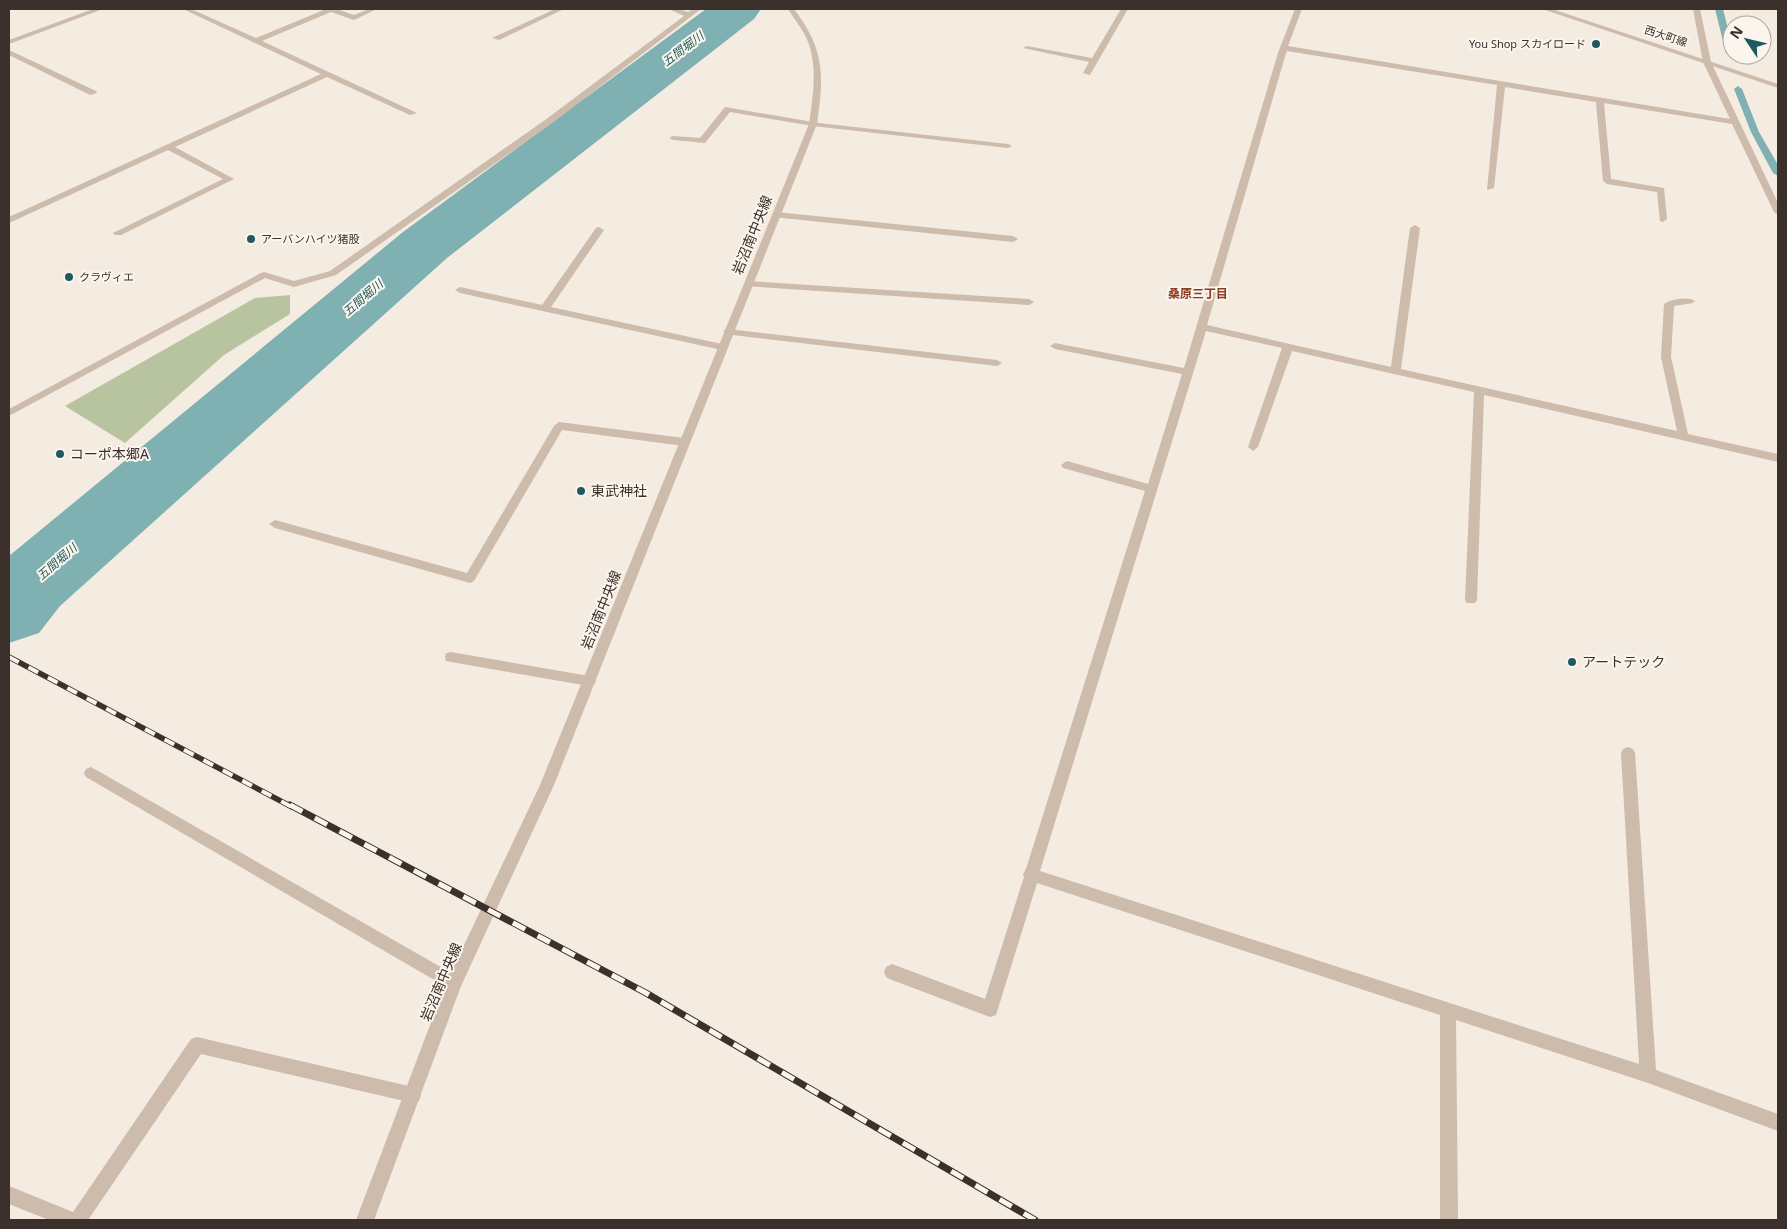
<svg xmlns="http://www.w3.org/2000/svg" width="1787" height="1229" viewBox="0 0 1787 1229" font-family="'Noto Sans','Noto Sans JP',sans-serif">
<style>
.green{fill:#b8c4a0}
.lines{fill:none;stroke-linecap:round;stroke-linejoin:round}
.stream{fill:#7fb0b2;fill-rule:evenodd}
.river{fill:#7fb0b2;fill-rule:evenodd}
.service{fill:#cdbbac;fill-rule:evenodd}
.minor{fill:#cdbbac;fill-rule:evenodd}
.tertiary{fill:#cdbbac;fill-rule:evenodd}
.rail-far1-casing{stroke:#3b302b;stroke-width:5.5}
.rail-casing{stroke:#3b302b;stroke-width:7}
.rail-far1{stroke:#fbf5ee;stroke-width:4;stroke-dasharray:11;stroke-linecap:butt}
.rail{stroke:#fbf5ee;stroke-width:5;stroke-dasharray:14;stroke-linecap:butt}
.poi-dot{fill:#1f5a5e;stroke:#fbf5ee;stroke-width:2}
.labels{text-anchor:middle;stroke-width:4;stroke-linejoin:round;paint-order:stroke}
.far-street-label{font-size:11px;fill:#3b302b;stroke:#fbf5ee}
.far-poi-label{font-size:11px;fill:#3b302b;stroke:#fbf5ee;text-anchor:start}
.far-water-label{font-size:12px;font-style:italic;fill:#1f5a5e;stroke:#fbf5ee}
.far-neighbourhood-label{font-size:12px;font-weight:bold;fill:#8c3b22;stroke:#fbf5ee}
.street-label{font-size:14px;fill:#3b302b;stroke:#fbf5ee}
.poi-label{font-size:14px;fill:#3b302b;stroke:#fbf5ee;text-anchor:start}
</style>
<rect width="100%" height="100%" fill="#f4ebe1"/>
<path class="green" d="M 290,295 L 290,314 L 224,355 L 125,443 L 65,406 L 255,298 Z"/>
<g class="lines">
<path class="stream" d="M 1715,9 L 1723,9 L 1732,45 L 1732,55 L 1726,53 Z
M 1738,86 L 1742,89 L 1759,132 L 1778,165 L 1778,176 L 1773,173 L 1751,132 L 1734,89 Z"/>
<path class="river" d="M 706,9 L 761,9 L 754,19 L 447,258 L 60,606 L 39,633 L 9,643 L 9,556 L 403,232 Z"/>
<path class="service" d="M 725,107 L 813,122 L 817,124 L 813,126 L 730,112 L 705,143 L 673,140 L 669,138 L 673,136 L 700,138 Z"/>
<path class="minor" d="M 93,9 L 103,9 L 9,44 L 9,40 Z
M 183,9 L 191,9 L 256,38 L 326,9 L 337,9 L 354,15 L 369,9 L 377,9 L 354,20 L 331,12 L 262,41 L 417,113 L 410,115 L 327,77 L 175,147 L 234,179 L 121,235 L 115,235 L 113,233 L 223,179 L 168,150 L 9,223 L 9,217 L 321,74 Z
M 555,9 L 564,9 L 499,40 L 492,38 Z
M 669,9 L 678,9 L 688,12 L 693,9 L 701,9 L 551,124 L 336,275 L 294,287 L 265,278 L 9,416 L 9,409 L 261,273 L 264,272 L 294,281 L 330,271 L 545,120 L 684,16 Z
M 1121,9 L 1128,9 L 1090,75 L 1083,73 L 1089,62 L 1023,48 L 1027,46 L 1092,58 Z
M 1295,9 L 1302,9 L 1288,46 L 1730,119 L 1703,62 L 1693,9 L 1700,9 L 1711,62 L 1778,203 L 1778,215 L 1774,212 L 1732,124 L 1604,103 L 1611,179 L 1664,188 L 1667,219 L 1663,222 L 1660,221 L 1657,192 L 1607,184 L 1603,181 L 1596,102 L 1505,87 L 1494,188 L 1487,190 L 1497,85 L 1287,51 L 1286,53 L 1207,325 L 1391,367 L 1410,228 L 1415,225 L 1420,228 L 1401,369 L 1677,431 L 1661,357 L 1664,304 C 1671,299 1688,296 1695,301 L 1693,303 L 1674,306 L 1671,357 L 1688,434 L 1778,454 L 1778,462 L 1484,395 L 1477,600 L 1475,603 L 1467,603 L 1465,600 L 1474,392 L 1292,351 L 1258,447 L 1253,451 L 1248,447 L 1282,348 L 1206,331 L 1040,871 L 1639,1064 L 1621,753 L 1623,749 L 1628,747 L 1633,749 L 1635,753 L 1656,1070 L 1778,1114 L 1778,1131 L 1648,1083 L 1456,1020 L 1458,1220 L 1440,1220 L 1440,1015 L 1037,883 L 996,1015 L 990,1017 L 892,980 L 886,977 L 884,972 L 886,967 L 892,964 L 985,999 L 1024,877 L 1023,874 L 1026,869 L 1145,491 L 1063,468 L 1061,465 L 1067,461 L 1148,484 L 1182,374 L 1055,349 L 1050,346 L 1055,343 L 1184,368 L 1278,53 Z
M 9,50 L 96,91 L 97,93 L 90,95 L 9,55 Z
M 810,122 L 1008,144 L 1012,146 L 1008,148 L 813,126 L 809,124 Z
M 776,212 L 1013,236 L 1018,239 L 1013,242 L 773,217 L 773,213 Z
M 599,227 L 604,230 L 551,307 L 722,344 L 727,347 L 726,349 L 722,350 L 460,293 L 455,290 L 460,287 L 542,305 L 596,228 Z
M 748,281 L 1029,299 L 1034,302 L 1029,305 L 745,286 L 745,282 Z
M 728,329 L 997,360 L 1002,363 L 997,366 L 724,334 L 724,330 Z
M 559,422 L 684,438 L 689,442 L 684,446 L 562,430 L 474,581 L 470,583 L 275,528 L 269,524 L 275,520 L 467,573 L 554,426 Z
M 451,652 L 589,676 L 594,677 L 596,681 L 594,685 L 589,686 L 451,662 L 446,661 L 445,657 L 446,653 Z
M 91,767 L 460,978 L 462,983 L 460,988 L 454,991 L 448,988 L 86,777 L 84,773 L 86,769 Z
M 197,1037 L 413,1087 L 419,1089 L 421,1095 L 419,1101 L 413,1103 L 201,1054 L 88,1220 L 49,1220 L 9,1204 L 9,1186 L 73,1212 L 191,1039 Z"/>
<path class="tertiary" d="M 788,9 L 794,9 C 825,50 824,75 817,124 L 554,785 L 461,986 L 374,1220 L 356,1220 L 446,983 L 540,785 L 809,124 C 813,95 819,63 805,35 C 800,26 793,17 788,9 Z
M 1542,9 L 1552,9 L 1778,84 L 1778,88 Z"/>
<defs>
<path id="rail-far1" d="M 9,657 L 292,807"/>
<path id="rail" d="M 290,805 L 646,993 L 1035,1220"/>
</defs>
<use href="#rail-far1" class="rail-far1-casing"/>
<use href="#rail" class="rail-casing"/>
<use href="#rail-far1" class="rail-far1"/>
<use href="#rail" class="rail"/>
</g>
<g class="poi-dot">
<circle cx="1596" cy="44" r="5"/>
<circle cx="251" cy="239" r="5"/>
<circle cx="69" cy="277" r="5"/>
<circle cx="60" cy="454" r="5"/>
<circle cx="581" cy="491" r="5"/>
<circle cx="1572" cy="662" r="5"/>
</g>
<g class="labels">
<g class="far-street-label">
<text transform="translate(1666 36) rotate(18)" y="4">西大町線</text>
</g>
<g class="far-poi-label">
<text x="1586" y="48" text-anchor="end">You Shop スカイロード</text>
<text x="261" y="243">アーバンハイツ猪股</text>
<text x="79" y="281">クラヴィエ</text>
</g>
<g class="far-water-label">
<text transform="translate(683 49) rotate(-37)" y="4">五間堀川</text>
<text transform="translate(363 298) rotate(-41)" y="4">五間堀川</text>
<text transform="translate(57 562) rotate(-41)" y="4">五間堀川</text>
</g>
<g class="far-neighbourhood-label">
<text x="1198" y="298">桑原三丁目</text>
</g>
<g class="street-label">
<text transform="translate(752 235) rotate(-68)" y="5">岩沼南中央線</text>
<text transform="translate(601 610) rotate(-68)" y="5">岩沼南中央線</text>
<text transform="translate(441 982) rotate(-67)" y="5">岩沼南中央線</text>
</g>
<g class="poi-label">
<text x="70" y="459">コーポ本郷A</text>
<text x="591" y="496">東武神社</text>
<text x="1582" y="667">アートテック</text>
</g>
</g>
<rect width="1787" height="1229" fill="none" stroke="#3b302b" stroke-width="20"/>
<g transform="translate(1747 40) rotate(305)"><circle r="24" fill="#fbf5ee" stroke="#aea6a0"/>
<path d="M0-4L9 19L0 12L-9 19Z" fill="#1f5a5e"/>
<text y="-8" font-size="14" font-weight="bold" text-anchor="middle" fill="#3b302b">N</text>
</g>
</svg>
